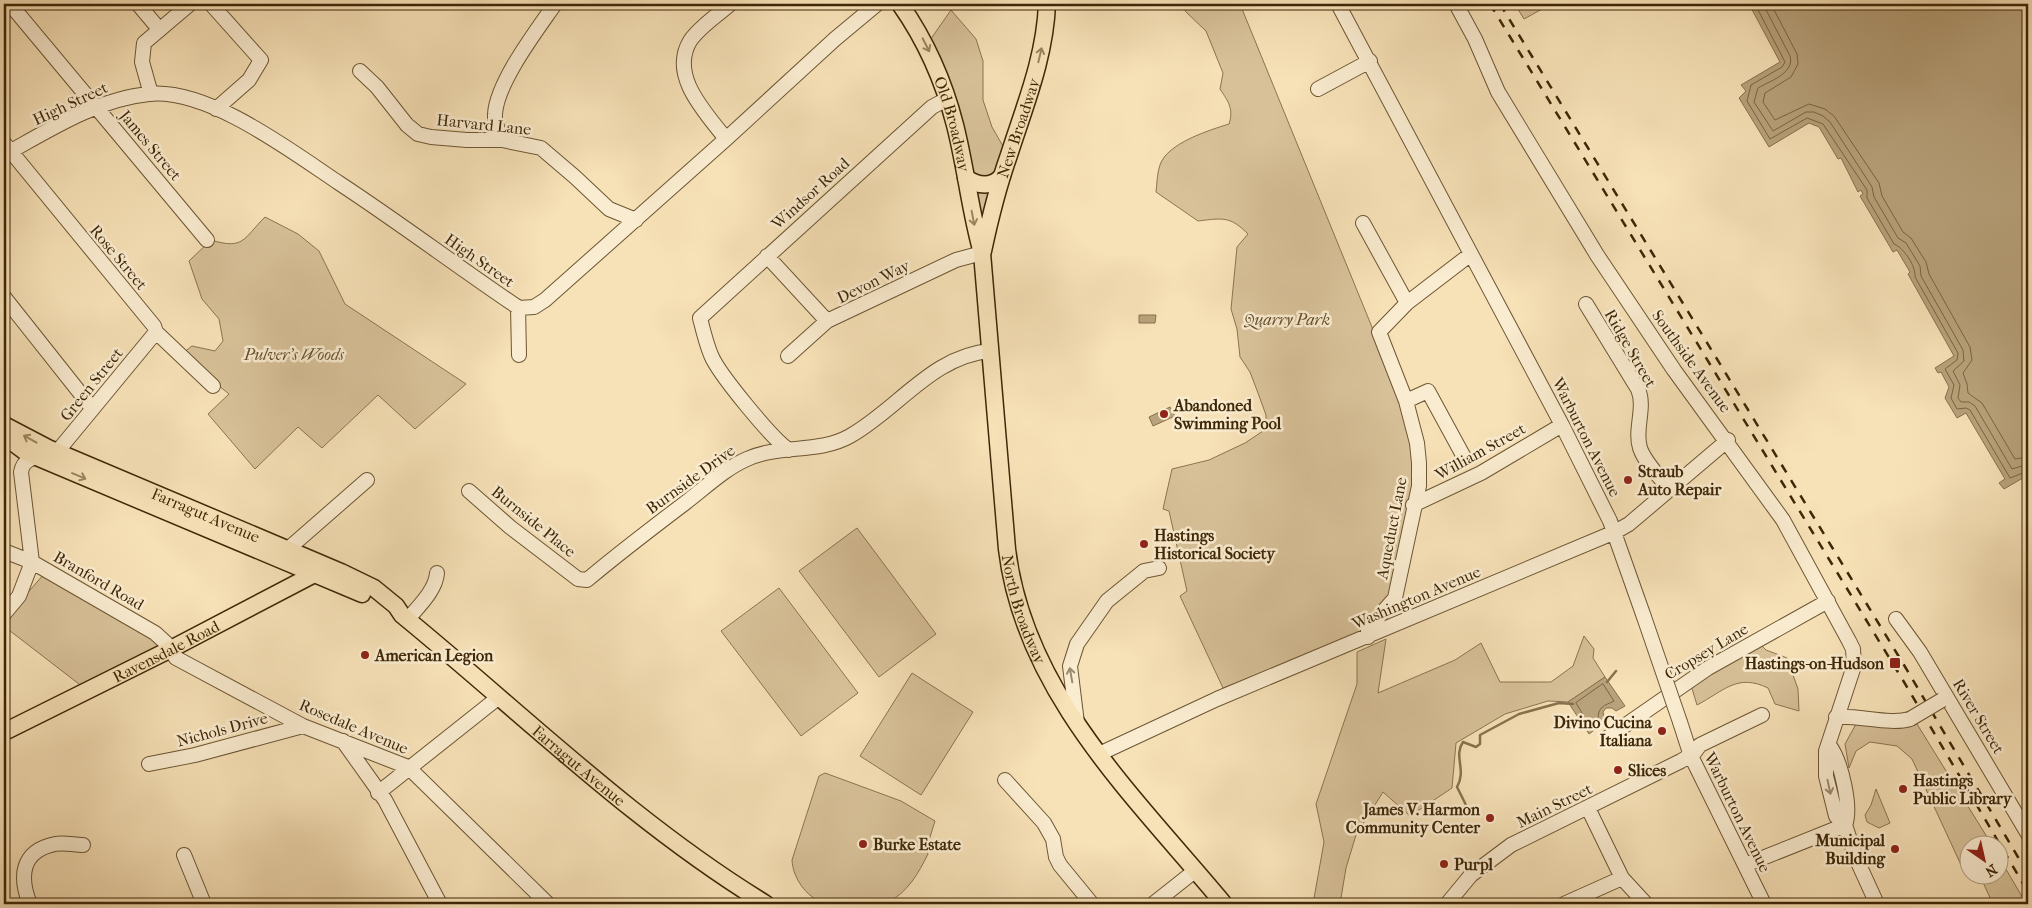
<svg xmlns="http://www.w3.org/2000/svg" width="2032" height="908" viewBox="0 0 2032 908" font-family="'IM FELL French Canon',serif">
<style>
.green{fill:#d8c199;stroke:#8b7450}
.water{fill:#b8a27b;stroke:#87714d}
.lines{fill:none;stroke-linecap:round;stroke-linejoin:round}
.shore{stroke:#7b6441;stroke-width:1}
.stream{stroke:#87714d;stroke-width:2.5}
.minor-casing{stroke:#6c5633;stroke-width:16}
.major-casing{stroke:#3e2707;stroke-width:19}
.minor{stroke:#faecd0;stroke-width:14}
.major{stroke:#f7e1b7;stroke-width:16}
.rail{stroke:#3e2707;stroke-width:2.5;stroke-dasharray:9 9;stroke-linecap:butt}
.minor-bridge-casing{stroke:#6c5633;stroke-width:16;stroke-linecap:butt}
.minor-bridge{stroke:#faecd0;stroke-width:14}
.oneway{stroke:#9a845f}
.oneway2{stroke:#9c8a6c}
.poi-dot{fill:#8f2418;stroke:#faecd0;stroke-width:2}
.labels{text-anchor:middle;stroke-width:5;stroke-linejoin:round;paint-order:stroke}
.street-label{font-size:16px;fill:#3e2707;stroke:#faecd0}
.park-label{font-size:16px;font-style:italic;fill:#644e2c;stroke:#faecd0}
.poi-label{font-size:16px;font-weight:bold;fill:#3e2707;stroke:#faecd0;text-anchor:start}
</style>
<rect width="100%" height="100%" fill="#f7e1b7"/>
<filter id="stains"><feTurbulence type="fractalNoise" baseFrequency=".004" numOctaves="4"/><feColorMatrix values="0 0 0 0 .2 0 0 0 0 .09 0 0 0 0 .02 0 0 0 .5 -.17"/></filter>
<radialGradient id="worn" r=".72"><stop offset=".6" stop-color="#630" stop-opacity="0"/><stop offset="1" stop-color="#630" stop-opacity=".3"/></radialGradient>
<path class="green" d="M 1181,4 L 1240,4 L 1403,403 L 1415,462 L 1415,481 L 1393,595 L 1362,634 L 1223,688 L 1180,596 L 1187,591 L 1169,511 L 1163,509 L 1172,469 L 1209,460 L 1245,443 L 1266,429 L 1266,415 L 1258,393 L 1250,372 L 1240,357 L 1237,329 L 1231,309 L 1237,247 L 1248,234 C 1230,216 1223,218 1198,221 L 1156,192 C 1157,184 1157,173 1160,165 C 1167,143 1210,130 1229,124 C 1234,109 1228,101 1220,89 L 1223,73 L 1206,31 L 1186,12 Z
M 1515,4 L 1551,4 L 1524,19 Z
M 951,10 L 976,39 L 983,61 L 983,100 L 992,127 L 1004,148 L 982,217 L 975,207 L 928,43 Z
M 265,217 L 298,234 L 319,251 L 345,304 L 466,384 L 415,429 L 378,395 L 322,448 L 298,427 L 255,469 L 208,414 L 229,394 L 202,372 L 183,353 L 192,346 L 215,351 L 223,341 L 219,319 L 202,299 L 189,261 L 211,240 C 244,250 243,239 265,217 Z
M 857,528 L 936,634 L 879,677 L 799,571 Z
M 44,574 L 166,643 L 88,691 L 5,627 L 4,620 Z
M 779,588 L 858,693 L 801,736 L 721,631 Z
M 1584,636 L 1594,649 L 1593,658 L 1605,677 L 1568,702 L 1548,701 L 1505,714 L 1456,743 L 1452,788 L 1410,816 L 1383,792 L 1356,835 L 1346,868 L 1340,904 L 1313,904 L 1324,842 L 1316,804 L 1357,684 L 1357,652 L 1386,639 L 1378,693 L 1455,660 L 1481,643 L 1500,682 L 1551,682 L 1573,666 Z
M 1760,644 L 1766,650 L 1787,658 L 1798,689 L 1799,711 L 1775,704 L 1768,688 C 1737,673 1724,691 1697,705 L 1690,682 Z
M 912,673 L 973,712 L 921,795 L 860,756 Z
M 1856,724 L 1917,724 L 1992,845 L 1970,846 L 1969,863 L 1962,867 L 1912,759 L 1897,746 L 1870,742 L 1856,751 L 1849,768 L 1845,744 Z
M 825,773 L 901,801 L 935,821 L 926,850 L 928,854 C 918,874 908,892 887,903 C 880,906 868,904 860,904 C 850,904 839,906 829,904 C 809,901 793,880 792,860 L 819,776 Z
M 1876,789 L 1890,823 L 1879,828 L 1867,822 L 1865,815 L 1871,805 Z
M 2000,859 L 2024,900 L 2026,904 L 1993,904 L 1980,876 L 2000,876 Z"/>
<path class="water" d="M 1749,4 L 2028,4 L 2028,475 L 2004,489 L 1999,483 L 2005,479 L 1966,413 L 1957,418 L 1945,398 L 1949,387 L 1941,372 L 1938,373 L 1935,368 L 1954,356 L 1908,274 L 1910,272 L 1897,250 L 1893,252 L 1860,196 L 1863,194 L 1861,190 L 1858,192 L 1841,158 L 1838,159 L 1819,127 L 1809,123 L 1769,147 L 1739,98 L 1746,91 L 1741,85 L 1780,62 Z
M 1139,315 L 1156,315 L 1155,323 L 1139,323 Z
M 1170,407 L 1175,416 L 1153,426 L 1149,417 Z
M 1605,677 L 1625,706 L 1616,711 L 1612,708 L 1606,708 L 1603,712 L 1605,722 L 1589,734 L 1568,702 Z"/>
<g class="lines">
<path class="shore" d="M 1755,4 L 1785,62 L 1782,67 L 1751,85 L 1747,101 L 1770,139 L 1807,118 L 1823,124 L 1867,190 L 1867,198 L 1894,244 C 1904,248 1916,266 1915,277 L 1958,353 L 1957,360 L 1945,369 L 1954,385 L 1951,398 L 1957,409 L 1966,408 L 1970,410 L 2010,478 L 2028,471
M 1763,4 L 1790,56 C 1795,73 1770,81 1758,88 L 1754,102 L 1773,131 L 1806,112 L 1814,112 L 1823,116 L 1830,122 L 1872,187 L 1874,197 L 1898,238 L 1906,243 L 1920,266 L 1921,276 L 1963,350 L 1964,361 L 1953,371 L 1960,385 L 1958,398 L 1961,402 L 1969,402 L 1975,406 L 2012,469 L 2028,464
M 1771,4 L 1797,54 L 1798,64 L 1791,77 L 1765,93 L 1763,102 L 1775,120 L 1809,104 L 1825,109 L 1834,116 L 1879,183 L 1882,196 L 1903,232 L 1911,238 L 1926,262 L 1929,274 L 1970,347 L 1972,360 L 1963,373 L 1967,384 L 1968,393 L 1982,403 L 2015,459 L 2028,457
M 1603,684 L 1614,701 C 1604,706 1598,706 1598,720 L 1590,726 L 1576,703 Z"/>
<path class="stream" d="M 1607,682 L 1616,671
M 1468,809 L 1457,787 C 1467,770 1453,756 1463,742 L 1476,747 L 1480,744 L 1480,735 L 1519,714 L 1559,703 L 1573,704"/>
<defs>
<path id="minor" d="M 10,4 L 207,240
M 138,4 L 159,29
M 211,4 L 261,60 L 249,80 L 216,109
M 1338,4 L 1562,425 L 1610,521 L 1644,617
M 1456,4 L 1475,39 L 1498,92 L 1597,255 L 1674,370 L 1783,520 L 1849,641 L 1853,649 L 1854,666 L 1826,751 L 1826,776 L 1836,816 L 1845,825 L 1856,858 L 1877,904
M 360,71 L 377,87 L 407,125 L 418,134 L 431,137 L 467,140 L 502,140 L 541,148 L 575,177 L 609,209 L 636,220
M 1318,89 L 1370,61
M 151,94 L 142,62 L 144,43 L 190,4
M 726,139 C 706,113 669,76 690,41 C 699,27 718,15 730,4
M 502,140 C 499,132 494,123 495,114 C 497,82 537,30 555,4
M 4,143 L 154,326 L 156,332 L 213,386
M 4,155 C 49,130 97,99 149,94 C 208,88 291,151 339,183 C 400,223 458,267 519,308 L 534,307 L 545,300 L 726,139 L 835,39 L 877,4
M 1363,223 L 1407,303
M 767,256 L 827,321
M 4,297 L 92,408
M 1586,304 L 1638,389 C 1646,408 1634,429 1640,448 C 1645,463 1660,477 1670,490
M 518,307 L 519,355
M 788,356 L 827,321 L 956,260 L 982,253
M 1406,401 L 1428,391 L 1465,459
M 789,450 C 773,440 718,373 711,355 C 706,343 703,330 700,318 L 932,107 L 947,99
M 469,491 L 510,527 L 578,579 L 587,580 C 619,553 652,528 685,503 C 705,488 724,469 747,459 C 780,444 818,454 850,436 C 898,409 933,355 991,351
M 1413,505 L 1481,473 L 1562,425
M 288,549 L 367,480
M 4,551 L 32,562 L 155,633 L 166,643 L 176,658 L 303,726 L 408,767 L 548,904
M 4,614 L 19,596 L 32,562 L 21,472 C 24,454 43,458 57,452 L 156,332
M 1896,619 L 1920,652 L 2028,834
M 407,620 C 418,607 436,590 437,573
M 1368,637 L 1368,629 L 1395,598 L 1419,486 L 1419,463 L 1417,443 L 1406,401 L 1379,332 L 1407,303 L 1471,254
M 1836,717 C 1859,715 1890,725 1910,719
M 1680,722 L 1691,756 L 1764,904
M 1077,723 L 1070,666 L 1077,644 L 1107,601 L 1144,571 L 1159,568
M 1607,738 L 1708,668 L 1828,601
M 343,741 L 385,800 L 440,904
M 1829,745 C 1841,760 1852,808 1845,825
M 1099,754 L 1217,699 L 1615,532 L 1629,524 L 1728,440
M 149,764 L 195,755 L 303,726
M 1005,780 L 1044,823 L 1053,839 L 1056,857 L 1060,865 L 1092,904
M 378,793 L 499,697
M 1588,808 L 1622,878 L 1646,904
M 184,855 L 204,904
M 1745,865 L 1845,825
M 30,904 C 19,877 21,851 55,844 C 64,842 74,845 83,845
M 1153,904 L 1196,870
M 1447,904 L 1471,875 L 1511,845 L 1681,761 L 1694,753 L 1700,745 L 1762,715
M 1564,904 L 1622,878"/>
<g id="major">
<path id="s1" d="M 900,4 C 926,41 944,82 955,125 C 966,168 970,211 982,253 L 1007,549 C 1024,693 1136,798 1224,904"/>
<path d="M 966,178 C 978,186 992,188 1002,176"/>
<path id="s2" d="M 983,251 C 990,218 998,186 1009,155 C 1025,105 1045,57 1047,4"/>
<path id="s3" d="M 4,425 L 48,448 L 341,572 L 374,588 L 396,606 L 402,615 C 522,713 633,823 766,904"/>
<path d="M 4,436 L 27,453 L 362,594"/>
<path id="s4" d="M 4,732 L 171,649 L 322,570"/>
</g>
</defs>
<use href="#minor" class="minor-casing"/>
<use href="#major" class="major-casing"/>
<use href="#minor" class="minor"/>
<use href="#major" class="major"/>
<path class="rail" d="M 1490,4 L 1904,682 L 2028,892
M 1500,4 L 1904,665 L 2028,874"/>
<defs>
<path id="minor-bridge" d="M 1644,617 L 1680,722
M 1910,719 L 1942,700"/>
</defs>
<use href="#minor-bridge" class="minor-bridge-casing"/>
<use href="#minor-bridge" class="minor-bridge"/>
</g>
<defs><path id="oneway-shaft" d="M-6 0H5M1.5-3L5.5 0L1.5 3" fill="none" stroke-width="1.6" stroke-linecap="round" stroke-linejoin="round" transform="scale(1.25)"/></defs>
<g class="oneway">
<use href="#oneway-shaft" transform="translate(926 45) rotate(63)"/>
<use href="#oneway-shaft" transform="translate(1040 55) rotate(-77)"/>
<use href="#oneway-shaft" transform="translate(973 218) rotate(79)"/>
<use href="#oneway-shaft" transform="translate(30 439) rotate(-151)"/>
<use href="#oneway-shaft" transform="translate(79 476) rotate(23)"/>
</g>
<g class="oneway2">
<use href="#oneway-shaft" transform="translate(1071 675) rotate(-100)"/>
<use href="#oneway-shaft" transform="translate(1829 787) rotate(78)"/>
</g>
<g class="poi-dot">
<circle cx="1164" cy="414" r="5"/>
<circle cx="1628" cy="480" r="5"/>
<circle cx="1144" cy="544" r="5"/>
<circle cx="365" cy="655" r="5"/>
<rect x="1889" y="657" width="12" height="12" rx="2.5"/>
<circle cx="1662" cy="731" r="5"/>
<circle cx="1618" cy="770" r="5"/>
<circle cx="1903" cy="789" r="5"/>
<circle cx="1490" cy="818" r="5"/>
<circle cx="863" cy="844" r="5"/>
<circle cx="1895" cy="849" r="5"/>
<circle cx="1444" cy="864" r="5"/>
</g>
<g class="labels">
<g class="street-label">
<text transform="translate(70 103) rotate(-25)" y="6">High Street</text>
<text transform="translate(484 124) rotate(6)" y="6">Harvard Lane</text>
<text dy="6" stroke="none"><textPath href="#s1" startOffset="132">Old Broadway</textPath></text>
<text dy="6" stroke="none"><textPath href="#s2" startOffset="128">New Broadway</textPath></text>
<text transform="translate(151 145) rotate(50)" y="6">James Street</text>
<text transform="translate(810 193) rotate(-42)" y="6">Windsor Road</text>
<text transform="translate(119 257) rotate(50)" y="6">Rose Street</text>
<text transform="translate(480 260) rotate(35)" y="6">High Street</text>
<text transform="translate(873 281) rotate(-26)" y="6">Devon Way</text>
<text transform="translate(1631 348) rotate(60)" y="6">Ridge Street</text>
<text transform="translate(1692 361) rotate(54)" y="6">Southside Avenue</text>
<text transform="translate(91 384) rotate(-51)" y="6">Green Street</text>
<text transform="translate(1587 437) rotate(63)" y="6">Warburton Avenue</text>
<text transform="translate(1480 451) rotate(-29)" y="6">William Street</text>
<text transform="translate(690 479) rotate(-36)" y="6">Burnside Drive</text>
<text dy="6" stroke="none"><textPath href="#s3" startOffset="221">Farragut Avenue</textPath></text>
<text transform="translate(534 521) rotate(39)" y="6">Burnside Place</text>
<text transform="translate(1391 528) rotate(-79)" y="6">Aqueduct Lane</text>
<text transform="translate(99 580) rotate(30)" y="6">Branford Road</text>
<text transform="translate(1416 597) rotate(-23)" y="6">Washington Avenue</text>
<text dy="6" stroke="none"><textPath href="#s1" startOffset="624">North Broadway</textPath></text>
<text dy="6" stroke="none"><textPath href="#s4" startOffset="181">Ravensdale Road</textPath></text>
<text transform="translate(1706 651) rotate(-31)" y="6">Cropsey Lane</text>
<text transform="translate(1979 716) rotate(59)" y="6">River Street</text>
<text transform="translate(354 726) rotate(23)" y="6">Rosedale Avenue</text>
<text transform="translate(222 729) rotate(-15)" y="6">Nichols Drive</text>
<text dy="6" stroke="none"><textPath href="#s3" startOffset="676">Farragut Avenue</textPath></text>
<text transform="translate(1554 805) rotate(-26)" y="6">Main Street</text>
<text transform="translate(1738 812) rotate(64)" y="6">Warburton Avenue</text>
</g>
<g class="park-label">
<text x="1287" y="325">Quarry Park</text>
<text x="294" y="360">Pulver's Woods</text>
</g>
<g class="poi-label">
<text x="1174" y="411">Abandoned<tspan x="1174" dy="18">Swimming Pool</tspan></text>
<text x="1638" y="477">Straub<tspan x="1638" dy="18">Auto Repair</tspan></text>
<text x="1154" y="541">Hastings<tspan x="1154" dy="18">Historical Society</tspan></text>
<text x="375" y="661">American Legion</text>
<text x="1884" y="669" text-anchor="end">Hastings-on-Hudson</text>
<text x="1652" y="728" text-anchor="end">Divino Cucina<tspan x="1652" dy="18">Italiana</tspan></text>
<text x="1628" y="776">Slices</text>
<text x="1913" y="786">Hastings<tspan x="1913" dy="18">Public Library</tspan></text>
<text x="1480" y="815" text-anchor="end">James V. Harmon<tspan x="1480" dy="18">Community Center</tspan></text>
<text x="1885" y="846" text-anchor="end">Municipal<tspan x="1885" dy="18">Building</tspan></text>
<text x="873" y="850">Burke Estate</text>
<text x="1454" y="870">Purpl</text>
</g>
</g>
<rect width="2032" height="908" fill="none" stroke="#f7e1b7" stroke-width="20"/>
<rect x="5" y="5" width="2022" height="898" fill="none" stroke="#3e2707" stroke-width="2.5"/>
<rect x="10" y="10" width="2012" height="888" fill="none" stroke="#3e2707"/>
<g transform="translate(1984 860) rotate(146)"><circle r="24" fill="#faecd0" stroke="#af9d80"/>
<path d="M0-4L9 19L0 12L-9 19Z" fill="#8f2418"/>
<text y="-8" font-size="14" font-weight="bold" text-anchor="middle" fill="#3e2707">N</text>
</g>
<rect width="100%" height="100%" filter="url(#stains)"/>
<rect width="100%" height="100%" fill="url(#worn)"/>
</svg>
